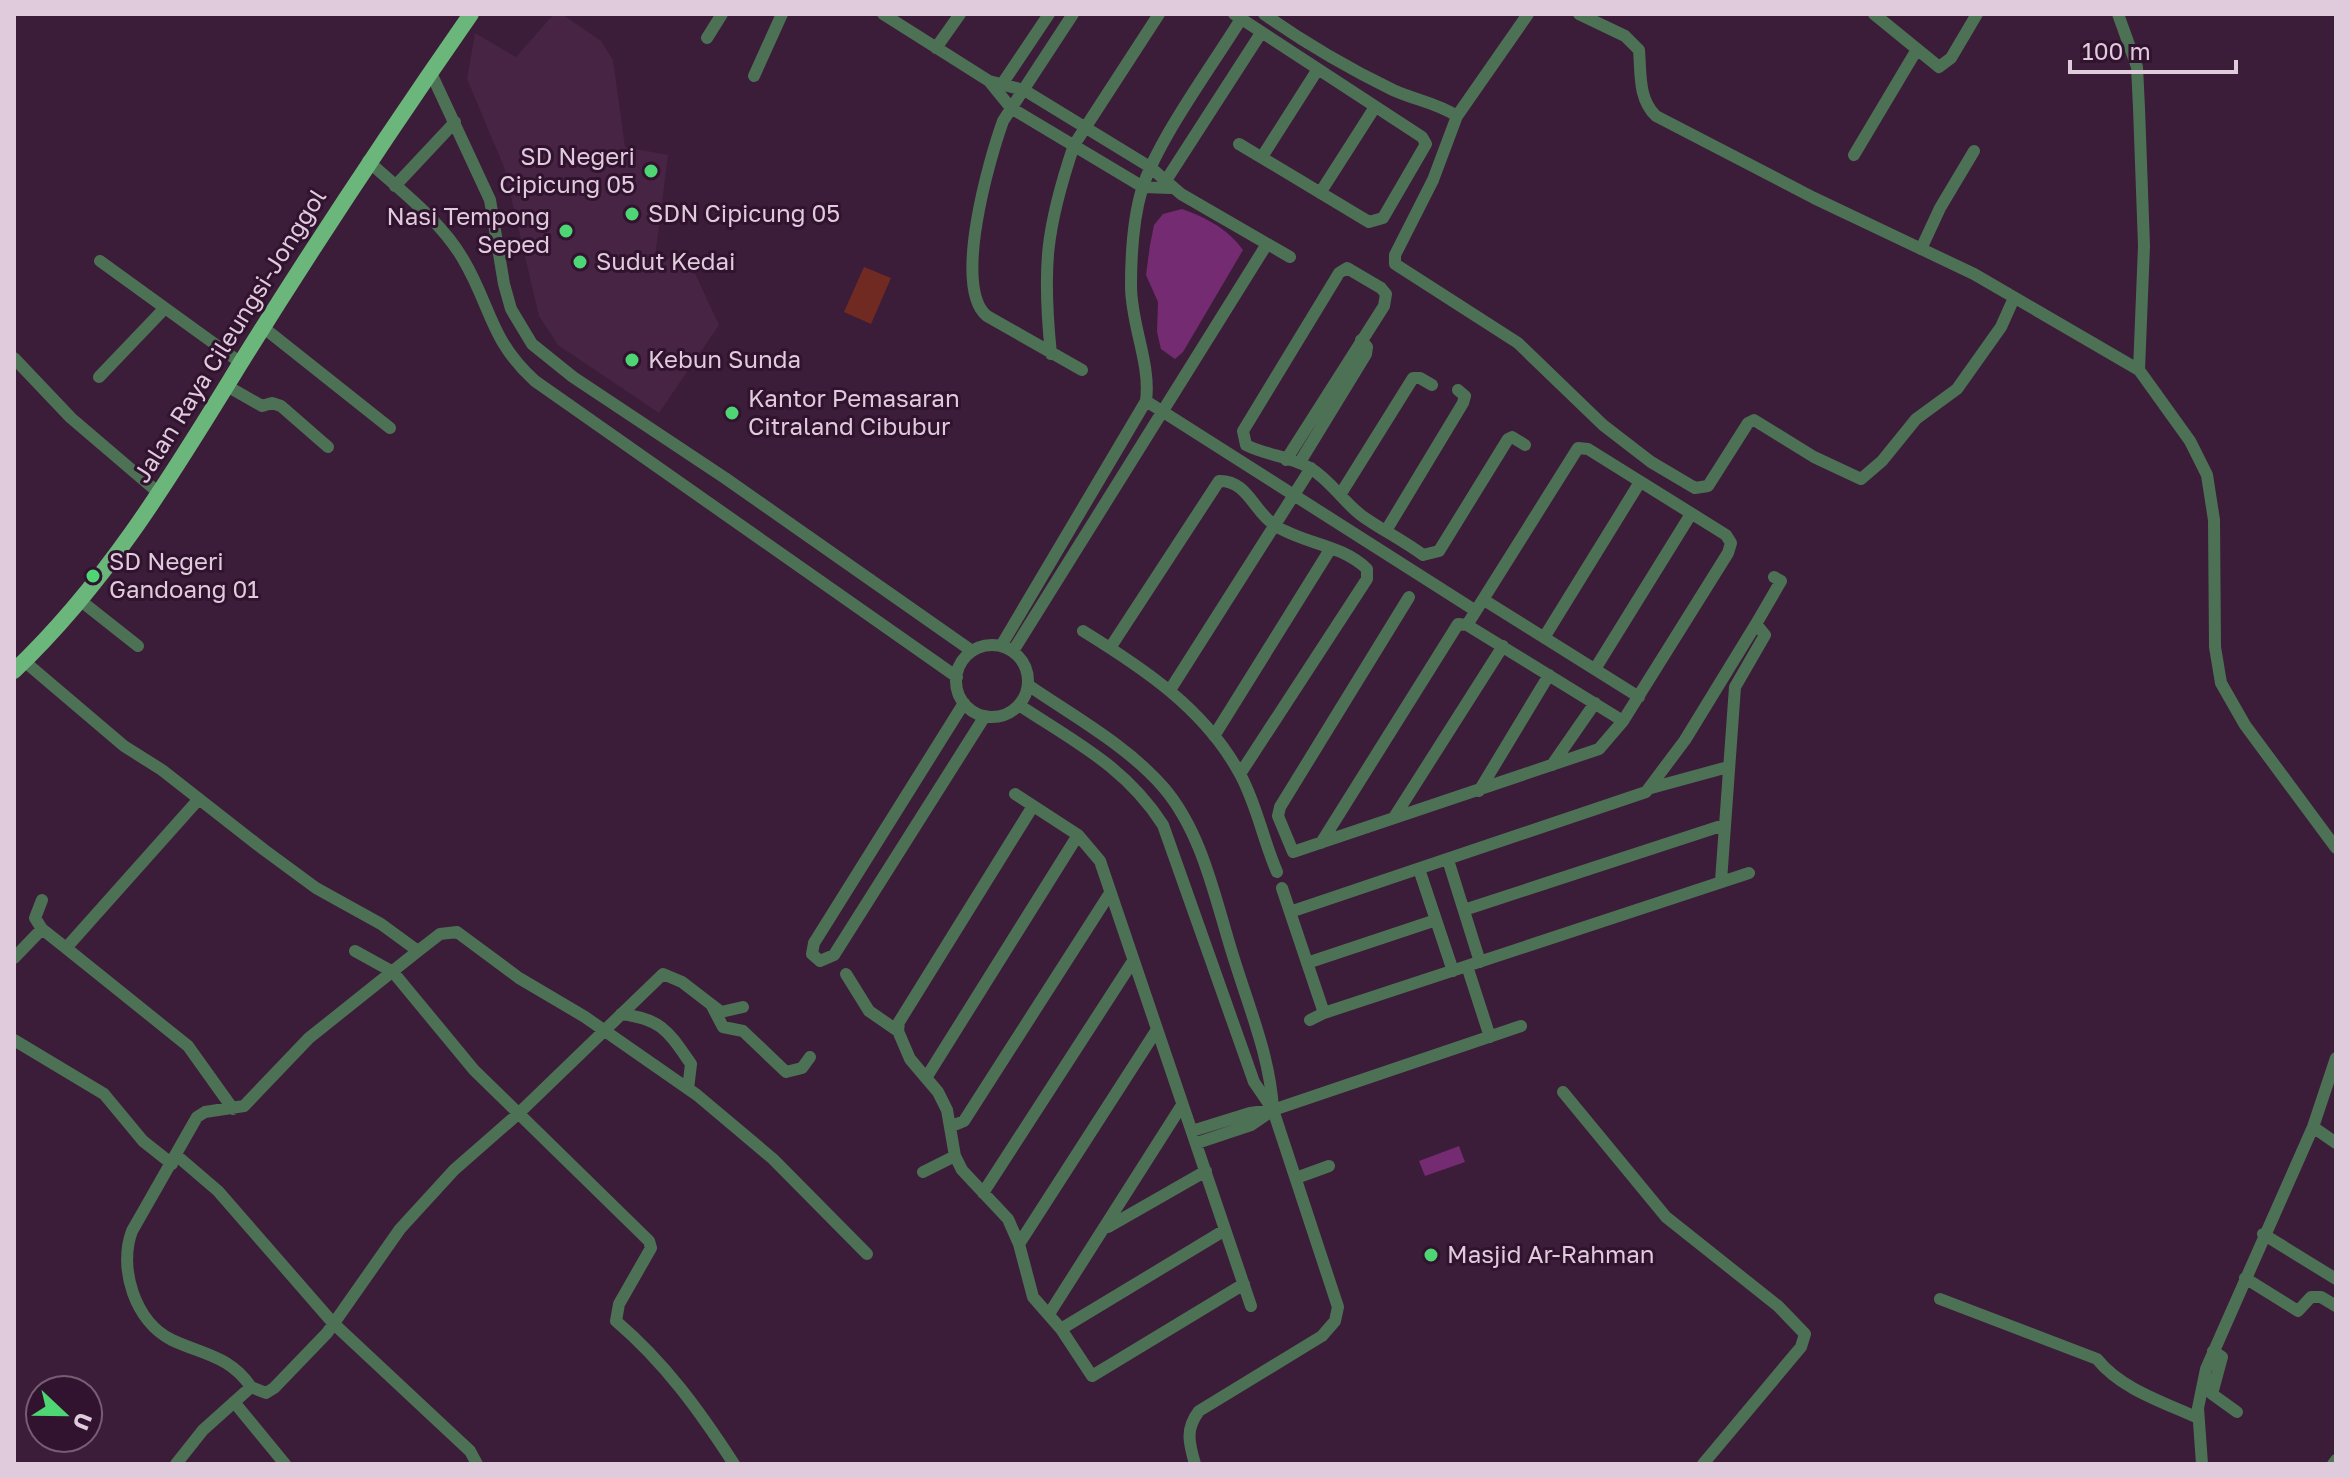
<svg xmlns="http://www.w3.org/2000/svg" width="2350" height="1478" viewBox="0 0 2350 1478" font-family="'Golos Text',sans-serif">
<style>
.built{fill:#472344}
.green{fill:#712a22}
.water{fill:#742b71}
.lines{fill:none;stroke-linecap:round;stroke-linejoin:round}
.minor{stroke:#4d7154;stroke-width:12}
.major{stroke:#6bb77b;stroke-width:16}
.poi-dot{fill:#4ed675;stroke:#31132f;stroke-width:3}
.labels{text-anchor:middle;stroke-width:6;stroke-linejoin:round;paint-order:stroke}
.poi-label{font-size:24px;fill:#dfcbdc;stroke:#31132f;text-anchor:start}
.street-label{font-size:24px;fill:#dfcbdc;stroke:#31132f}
</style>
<rect width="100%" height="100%" fill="#3b1d39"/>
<path class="built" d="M 554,14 L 562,14 L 601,41 L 613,60 L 625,147 L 668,155 L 654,265 L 685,252 L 719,325 L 659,413 L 558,345 L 539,316 L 504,167 L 467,79 L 475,33 L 516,57 Z"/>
<path class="green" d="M 864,267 L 891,278 L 871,324 L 844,312 Z"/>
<path class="water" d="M 1182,209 C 1207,218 1228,229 1243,250 L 1183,352 L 1175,359 L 1161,349 L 1157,332 L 1158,302 L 1146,275 L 1150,245 L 1154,225 L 1163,214 Z
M 1459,1146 L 1465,1162 L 1425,1176 L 1419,1161 Z"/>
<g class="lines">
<path class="minor" d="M 883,14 L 989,81 L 1011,108 L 1143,187 L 1171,188
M 1073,14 L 1003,121 C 989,160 952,288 987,316 L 1082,370
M 1234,14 L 1422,137 L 1426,144 L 1383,218 L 1369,222 L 1239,144
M 1264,14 C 1305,43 1348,68 1393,90 C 1415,100 1437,103 1457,116
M 1528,14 L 1457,116 L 1433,180 L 1395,255 L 1395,264 L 1518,343 L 1603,425 L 1651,462 L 1695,488 L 1708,486 L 1748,423 L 1754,420 L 1814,457 L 1861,479 L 1882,461 L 1916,419 L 1957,389 L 2001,327 L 2014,298
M 1579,14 L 1625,36 L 1639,50 C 1641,73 1638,99 1656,116 L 1814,198 L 1974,274 L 2139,370
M 1874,14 L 1939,67 L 1951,58 L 1977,14
M 2118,14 L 2137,67 L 2139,108 L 2144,246 L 2139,370 L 2190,441 L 2207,475 L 2214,520 L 2215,647 L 2221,683 L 2245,725 L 2336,848
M 707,38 L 722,14
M 936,48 L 960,14
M 431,73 L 490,200 L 504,284 L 511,309 L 532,344 L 573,377 L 725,478 L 972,651
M 754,76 L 782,14
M 989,81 L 1024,90 L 1150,167 L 1181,194 L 1290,257
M 998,90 L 1049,14
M 1854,155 L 1916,51
M 1262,157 L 1318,69
M 368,161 C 401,191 441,221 463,259 C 492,308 489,339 535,381 L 957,677
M 1163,185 L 1261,33
M 395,186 L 455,122
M 1320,193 L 1375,107
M 1921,249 L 1940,208 L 1974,151
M 100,261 L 241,363
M 264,328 L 390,428
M 1051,354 C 1042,267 1046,228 1074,145 L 1159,14
M 14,358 L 71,418 L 160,494
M 99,377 L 164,309
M 227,386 L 262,406 L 272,403 L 281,406 L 328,447
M 1146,401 L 1476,611
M 1286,460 L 1384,306 L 1386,294 L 1381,288 L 1347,268 L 1339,273 L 1243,431 L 1246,445 C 1267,456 1291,456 1310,468 C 1332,481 1344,504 1365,518 C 1384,531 1404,541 1423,555 L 1439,551 L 1508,439 L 1512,437 L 1525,445
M 1300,462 L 1366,354 L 1367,347 L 1361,340
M 1340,495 L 1413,378 L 1420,378 L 1432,385
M 1387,529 L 1463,403 L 1465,396 L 1458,390
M 1409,597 L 1280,807 L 1278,816 L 1293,852 L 1599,749 L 1623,721 L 1728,553 L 1731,543 L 1726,535 L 1588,449 L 1578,448 L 1467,625
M 1484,600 L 1639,697
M 81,601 L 138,646
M 1756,624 L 1781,581 L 1774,577
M 1083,631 C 1143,668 1205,709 1240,774 C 1257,805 1263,840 1277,872
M 1545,636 L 1640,482
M956 681a36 36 0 1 1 72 0a36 36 0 1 1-72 0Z
M 1001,646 L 1146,401 C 1151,363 1131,325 1131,286 C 1131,254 1133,219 1142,189 C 1158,139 1212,66 1241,19
M 1110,648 L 1219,481 C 1248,480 1254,513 1276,526 C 1304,544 1341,544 1367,569 L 1367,579 L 1240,774
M 1013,651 L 1267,244
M 24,661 L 124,746 L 162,770 L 263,849 L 316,888 L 381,924 L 418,951 L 309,1038 L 244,1106 L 205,1112 L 197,1117 L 132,1231 C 118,1268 135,1322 172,1340 C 204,1355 230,1356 251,1387
M 1595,669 L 1691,514
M 1028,685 C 1073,716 1128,746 1164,788 C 1204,835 1216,904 1235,962 C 1250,1010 1270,1058 1273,1109
M 1170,690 L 1311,468
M 964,703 L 814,943 L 812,954 L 820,961 L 834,955 L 985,716
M 1019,705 C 1075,742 1126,767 1163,825 L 1254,1082 L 1273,1110 L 1338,1307 L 1335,1321 L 1322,1336 L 1199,1411 C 1185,1429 1189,1443 1195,1464
M 1214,736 L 1331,548
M 1552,765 L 1595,703
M 1651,788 L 1728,767
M 1479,791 L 1549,675
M 1015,794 L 1078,835 L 1100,861 L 1251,1306
M 198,800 L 66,948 L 188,1046 L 233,1109
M 1033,806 L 899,1022 L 898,1031 L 910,1059 L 938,1092 L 947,1110 L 955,1156 L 962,1170 L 1008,1219 L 1019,1244 L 1033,1297 L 1061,1329 L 1092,1376 L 1244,1284
M 1395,816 L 1503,646
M 1321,843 L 1458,624 L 1467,625 L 1623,721
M 1448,860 L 1480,962
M 1419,869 L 1453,971
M 1282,888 L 1290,912
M 42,900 L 35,918 L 42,929
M 1464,910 L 1724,825
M 355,951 L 393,972 L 474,1070 L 649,1241 L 651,1248 L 619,1304 L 616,1321 C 665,1363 699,1410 734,1464
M 418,951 L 440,934 L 457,932 L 519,978 L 585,1017 L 697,1095 L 773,1159 L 867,1254
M 14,958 L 42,929 L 66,948
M 1307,963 L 1436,920
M 1467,966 L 1490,1037
M 846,974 L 869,1011 L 898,1031
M 712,1006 L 723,1027 L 743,1031 L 786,1072 L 802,1068 L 810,1057
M 1324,1013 L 1749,873
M 621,1014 C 662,1019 668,1031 691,1064 L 688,1089
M 1310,1020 L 1324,1013 L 1290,912 L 1646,792 L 1685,740 L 1756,624 L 1765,635 L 1735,687 L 1721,881
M 14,1040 L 104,1094 L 143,1141 L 172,1164
M 926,1078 L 1078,835
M 1563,1092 L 1666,1217 L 1778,1306 L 1805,1334 L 1801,1347 L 1703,1464
M 952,1126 L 964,1121 L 1110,893
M 2313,1127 L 2336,1143
M 1192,1131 L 1250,1113 L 1273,1110 L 1521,1026
M 1197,1143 L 1251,1125 L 1270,1112
M 176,1155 L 218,1191 L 333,1323 L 470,1451 L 477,1464
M 923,1172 L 955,1156
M 1296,1178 L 1329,1166
M 983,1193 L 1133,961
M 1108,1227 L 1206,1171
M 2263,1234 L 2336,1279
M 1019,1244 L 1156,1031
M 2245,1278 L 2298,1311 L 2311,1297 L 2321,1297 L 2336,1306
M 1940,1299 L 2097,1359 C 2121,1389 2163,1402 2198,1418
M 1049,1314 L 1182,1105
M 1061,1329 L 1225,1230
M 2213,1351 L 2222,1357 L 2212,1394 L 2237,1412
M 234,1402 L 285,1464
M 176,1464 L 203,1430 L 251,1387 L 266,1393 L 274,1388 L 327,1333 L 400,1229 L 454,1170 L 519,1113 L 663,974 L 682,982 L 721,1012 L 743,1007
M 2202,1464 L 2198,1408 L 2206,1369 L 2313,1127 L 2336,1058
M 2333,1464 L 2336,1460"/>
<path class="major" d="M 14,671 C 108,582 173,473 240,364 C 314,245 391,129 471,14"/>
</g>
<g class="poi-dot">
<circle cx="651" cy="171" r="8"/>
<circle cx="632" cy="214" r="8"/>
<circle cx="566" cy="231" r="8"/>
<circle cx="580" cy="262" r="8"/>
<circle cx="632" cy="360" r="8"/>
<circle cx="732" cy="413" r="8"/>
<circle cx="93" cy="576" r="8"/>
<circle cx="1431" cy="1255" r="8"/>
</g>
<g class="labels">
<g class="poi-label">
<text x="635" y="165" text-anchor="end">SD Negeri<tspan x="635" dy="28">Cipicung 05</tspan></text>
<text x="648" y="222">SDN Cipicung 05</text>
<text x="550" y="225" text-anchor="end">Nasi Tempong<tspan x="550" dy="28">Seped</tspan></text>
<text x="596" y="270">Sudut Kedai</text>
<text x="648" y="368">Kebun Sunda</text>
<text x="748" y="407">Kantor Pemasaran<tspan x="748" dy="28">Citraland Cibubur</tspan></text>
<text x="109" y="570">SD Negeri<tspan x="109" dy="28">Gandoang 01</tspan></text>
<text x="1447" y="1263">Masjid Ar-Rahman</text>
</g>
<g class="street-label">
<text transform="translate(230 336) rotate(-58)" y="8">Jalan Raya Cileungsi-Jonggol</text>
</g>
</g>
<rect width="2350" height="1478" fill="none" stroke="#dfcbdc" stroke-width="32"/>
<g transform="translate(64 1414) rotate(112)"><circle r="38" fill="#31132f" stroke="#775d74" stroke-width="2"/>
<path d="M0-6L14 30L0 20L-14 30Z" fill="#4ed675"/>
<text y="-12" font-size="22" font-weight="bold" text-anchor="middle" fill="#dfcbdc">U</text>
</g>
<path d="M2070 60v12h166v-12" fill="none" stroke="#dfcbdc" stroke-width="4"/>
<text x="2082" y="60" font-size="24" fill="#dfcbdc" stroke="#31132f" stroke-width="6" paint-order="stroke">100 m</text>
</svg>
